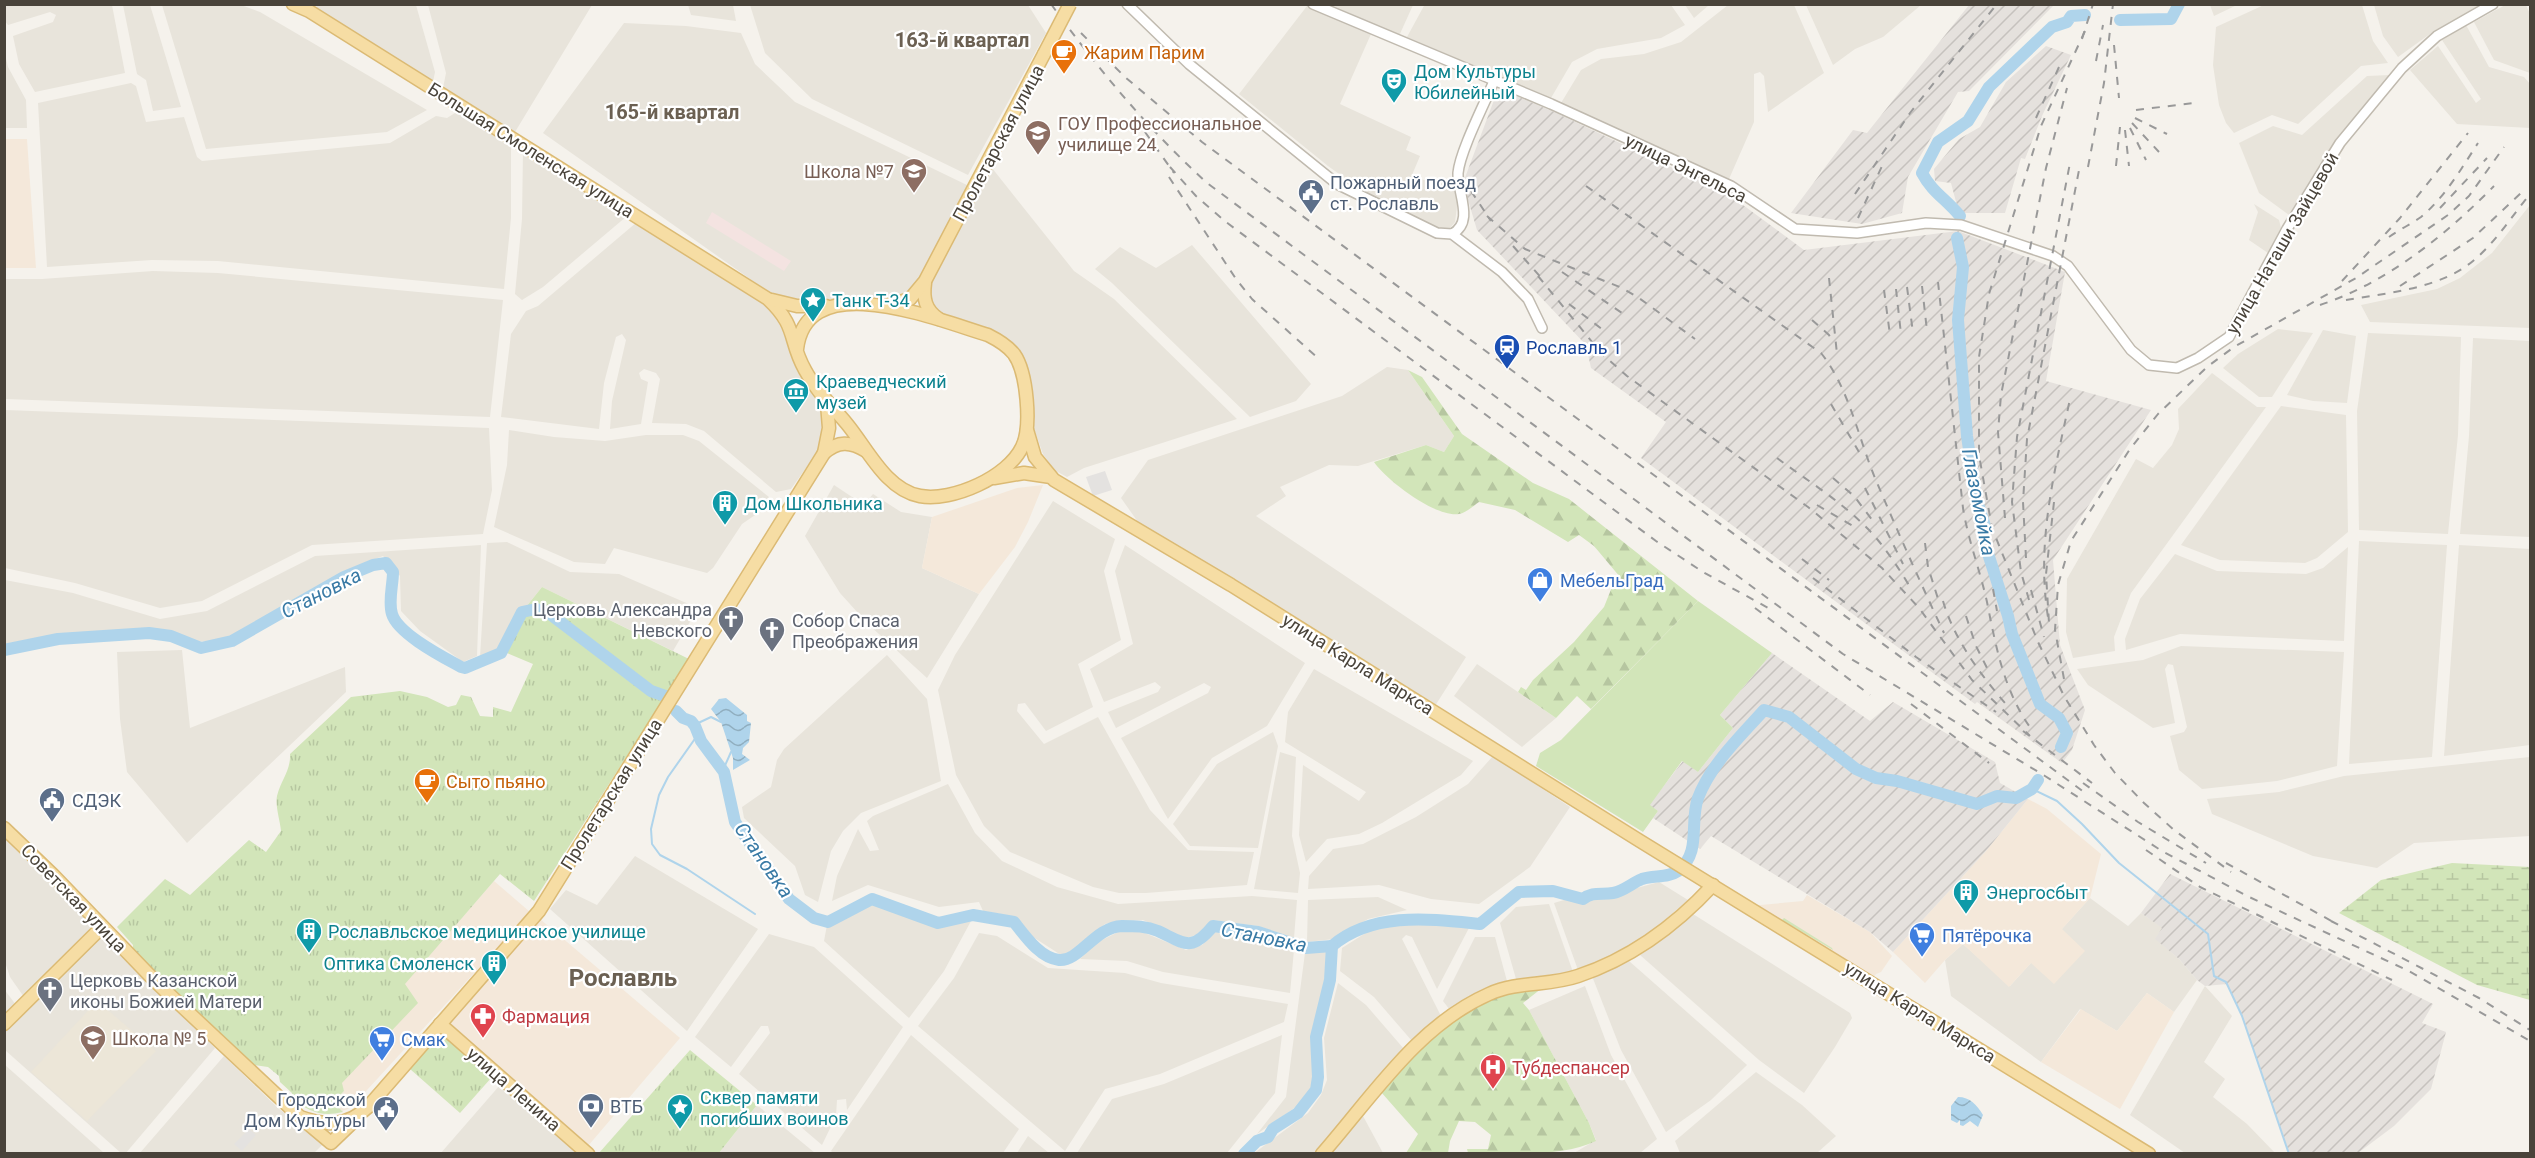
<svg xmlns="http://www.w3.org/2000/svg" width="2535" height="1158" viewBox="0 0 2535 1158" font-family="Roboto,sans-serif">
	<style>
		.residential { fill: #e8e4db }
		.commercial { fill: #f4e8da }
		.industrial { fill: url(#industrial-furrows) }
		.education { fill: #ece6d8 }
		.medical { fill: #f4e3e1 }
		.grass { fill: #d2e5b9 }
		.forest { fill: url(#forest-firs) }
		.wetland { fill: url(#wetland-marsh) }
		.park { fill: url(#park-tufts) }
		.parking { fill: #e4e2e0 }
		.water { fill: url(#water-waves) }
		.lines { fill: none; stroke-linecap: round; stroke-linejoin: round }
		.stream { stroke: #afd4eb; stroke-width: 2 }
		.river { stroke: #afd4eb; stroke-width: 12 }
		.minor-casing { stroke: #c0baaf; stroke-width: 12 }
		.major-casing { stroke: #dbba74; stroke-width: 15 }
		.minor { stroke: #fff; stroke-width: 9 }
		.major { stroke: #f6dda4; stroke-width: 12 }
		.rail { stroke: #999; stroke-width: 2; stroke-dasharray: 8 8; stroke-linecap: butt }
		.major-bridge-casing { stroke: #dbba74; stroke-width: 15; stroke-linecap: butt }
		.major-bridge { stroke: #f6dda4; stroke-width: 12 }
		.labels { text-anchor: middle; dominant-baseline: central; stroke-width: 4.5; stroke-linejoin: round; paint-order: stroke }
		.food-label { font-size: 18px; fill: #c56008; stroke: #fff; text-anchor: start }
		.culture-label { font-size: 18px; fill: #0d838f; stroke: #fff; text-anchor: start }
		.education-label { font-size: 18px; fill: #785e54; stroke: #fff; text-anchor: start }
		.street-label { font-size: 18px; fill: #49433a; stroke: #fff }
		.service-label { font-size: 18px; fill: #4e5e75; stroke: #fff; text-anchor: start }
		.transit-label { font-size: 18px; fill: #164399; stroke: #fff; text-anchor: start }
		.shop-label { font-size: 18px; fill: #366cbe; stroke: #fff; text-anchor: start }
		.worship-label { font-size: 18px; fill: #5b616d; stroke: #fff; text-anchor: start }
		.health-label { font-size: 18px; fill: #be3a42; stroke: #fff; text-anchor: start }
		.neighbourhood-label { font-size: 20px; font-weight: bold; fill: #6b6052; stroke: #fff }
		.water-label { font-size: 20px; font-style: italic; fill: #397aa5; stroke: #fff }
		.district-label { font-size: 24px; font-weight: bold; fill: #6b6052; stroke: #fff }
	</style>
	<defs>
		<pattern id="industrial-furrows" width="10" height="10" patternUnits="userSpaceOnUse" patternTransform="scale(1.5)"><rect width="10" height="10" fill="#e5e1dd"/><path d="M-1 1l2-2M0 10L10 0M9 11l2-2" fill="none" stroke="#c6c2be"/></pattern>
		<pattern id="forest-firs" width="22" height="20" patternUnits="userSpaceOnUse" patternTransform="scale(1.5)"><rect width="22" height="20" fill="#d2e5b9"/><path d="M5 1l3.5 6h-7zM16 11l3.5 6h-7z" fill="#b6c6a0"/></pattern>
		<pattern id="wetland-marsh" width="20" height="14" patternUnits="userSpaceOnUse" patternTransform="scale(1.5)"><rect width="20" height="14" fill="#d2e5b9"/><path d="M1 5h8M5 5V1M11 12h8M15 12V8" fill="none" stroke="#b6c6a0"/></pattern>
		<pattern id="park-tufts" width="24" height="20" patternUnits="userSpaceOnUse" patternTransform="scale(1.5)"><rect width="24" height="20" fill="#d2e5b9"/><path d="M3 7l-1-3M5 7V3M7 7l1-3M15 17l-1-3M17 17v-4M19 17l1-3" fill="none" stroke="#b6c6a0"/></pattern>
		<pattern id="water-waves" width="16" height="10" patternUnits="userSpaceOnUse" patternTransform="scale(1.5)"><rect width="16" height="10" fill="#afd4eb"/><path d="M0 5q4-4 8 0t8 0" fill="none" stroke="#90aebf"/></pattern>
	</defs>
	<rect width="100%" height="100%" fill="#f5f2ec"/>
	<g class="residential">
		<polygon points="317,4 416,5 435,72 433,82 316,9"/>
		<polygon points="1425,4 1671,5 1685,25 1661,38 1597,49 1572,62 1551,98 1407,37"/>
		<polygon points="2266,4 2362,5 2373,41 2388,63 2361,66 2298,124 2272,115 2234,133 2226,123 2219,105 2213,65 2216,27"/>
		<polygon points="2507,4 2526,5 2530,14 2530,73 2494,60 2474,22"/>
		<polygon points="4,5 112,5 125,73 35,92 19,64 13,36 53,22 56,15 50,12 8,25 5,21"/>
		<polygon points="123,5 150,5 181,107 153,111 146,80 137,74"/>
		<polygon points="162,5 241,5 260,12 427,110 387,132 206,149"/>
		<polygon points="428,5 592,5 515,132 443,88 446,73"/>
		<polygon points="688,5 733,5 736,21 691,15"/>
		<polygon points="750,5 1028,5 1046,33 968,175 812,99 765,53"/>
		<polygon points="1332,5 1413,5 1399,36"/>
		<polygon points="1685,5 1709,5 1694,18"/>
		<polygon points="1728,5 1794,5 1824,73 1768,112 1764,76 1760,72 1754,74 1754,122 1729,179 1561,103 1581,70 1601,59 1644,54 1681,42"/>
		<polygon points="1806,5 1921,5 1883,37 1855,49 1833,65"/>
		<polygon points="2210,5 2210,4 2237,5 2214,16"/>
		<polygon points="2374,5 2374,4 2482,5 2434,31 2398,57 2383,36"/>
		<polygon points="1307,6 1371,34 1340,104 1411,137 1406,150 1420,156 1412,175 1424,180 1437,179 1451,184 1458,199 1455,222 1449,229 1435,228 1367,194 1328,166 1239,94"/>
		<polygon points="624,23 686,26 741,33 755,64 795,102 969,186 925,271 907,295 888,302 787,299 770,293 543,133"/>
		<polygon points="2466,25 2489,67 2524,77 2530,84 2530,128 2457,124 2410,70 2438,46 2476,103 2481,99 2442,40"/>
		<polygon points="4,50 8,67 26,100 27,128 5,128"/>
		<polygon points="2390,75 2336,139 2289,215 2259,193 2239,143 2273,126 2302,135 2367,76"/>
		<polygon points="131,83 136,86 146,122 184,117 197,157 202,161 390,143 436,116 447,118 458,111 511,143 511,218 504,289 218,261 152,260 47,267 38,103"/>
		<polygon points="523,150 627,216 543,287 522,300 515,294 522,219"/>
		<polygon points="992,168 1074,271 1114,299 1237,419 1084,468 1067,477 1054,470 1043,454 1033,426 1026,371 1012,342 991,329 945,318 929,304 930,283"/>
		<polygon points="2254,204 2279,220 2281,228 2268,253 2249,240 2258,212"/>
		<polygon points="2530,205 2530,328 2370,322 2361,305 2437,289 2460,278 2492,253"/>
		<polygon points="637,222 765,303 779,316 798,372 819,403 823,427 818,451 791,489 776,492 704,431 686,424 652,423 660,379 656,373 644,369 639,373 641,379 648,382 641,424 610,429 612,401 626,340 622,334 616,337 604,383 599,429 501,417 511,334 526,311 538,306"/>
		<polygon points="1192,245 1311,384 1296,401 1250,417 1112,283 1095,269 1120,247 1156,268"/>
		<polygon points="153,271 218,273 503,300 490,417 5,399 5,279 42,279"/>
		<polygon points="2278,329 2313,333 2272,397 2259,397 2223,368 2238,354"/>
		<polygon points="2323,330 2356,336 2347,403 2313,401 2287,395"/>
		<polygon points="2368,333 2461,337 2458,435 2448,534 2359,530 2357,411"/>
		<polygon points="2473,338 2530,341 2530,537 2460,534 2469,436"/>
		<polygon points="1387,367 1408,370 1454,436 1444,452 1426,445 1358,466 1329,465 1280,487 1286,496 1256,516 1466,657 1435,706 1138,522 1121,498 1148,460 1342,396"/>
		<polygon points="2212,373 2257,407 2266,407 2131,593 2114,637 2115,651 2073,658 2066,632 2067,579 2136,459 2153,468 2172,445 2179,429 2178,409"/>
		<polygon points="2281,406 2346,415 2348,532 2317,558 2305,563 2220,560 2181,545"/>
		<polygon points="5,410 489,428 492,490 483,534 312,545 202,601 160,608 75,583 5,568"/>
		<polygon points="509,430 554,437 605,441 646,435 683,435 699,441 769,497 758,513 742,524 713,568 707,573 614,548 605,564 574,562 494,527 507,465"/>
		<polygon points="834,485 864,505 873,494 901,512 932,517 922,568 979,594 927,678 868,624 840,593 805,536"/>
		<polygon points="1053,501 1115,539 1104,571 1121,640 1078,664 1093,707 1046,731 1025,703 1018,704 1017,711 1044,744 1098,717 1150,810 1188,850 1254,852 1247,885 1146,893 1119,893 1093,887 1010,852 984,826 956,775 938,690 955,655"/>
		<polygon points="2359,541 2447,545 2432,757 2349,764"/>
		<polygon points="507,542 570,572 619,574 698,608 673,651 542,587 522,612 502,651 480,657 487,543"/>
		<polygon points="481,545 477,656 463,662 420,631 401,611 400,576 383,556 342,572 230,636 210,641 195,642 172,631 149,628 57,634 5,644 5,580 73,593 160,619 207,611 315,556"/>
		<polygon points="1125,545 1305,663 1267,726 1212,758 1168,819 1121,738 1208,693 1211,687 1204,683 1116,728 1108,712 1158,692 1161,687 1155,682 1104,702 1090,669 1133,644 1115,571"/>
		<polygon points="2459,545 2530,549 2530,745 2444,756"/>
		<polygon points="2348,547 2344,641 2180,634 2126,650 2125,639 2140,599 2175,554 2217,571 2306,574 2323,568"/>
		<polygon points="2181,646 2344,652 2337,766 2277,781 2202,789 2179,770 2170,736 2184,732 2187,727 2173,665 2168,664 2165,669 2175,723 2153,728 2088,685 2077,669 2143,660"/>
		<polygon points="182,650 190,728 345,667 346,692 187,843 127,772 120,719 117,652"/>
		<polygon points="887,655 927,699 941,781 861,813 843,831 831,851 818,902 805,895 795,866 744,818 742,807 771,787 777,760 784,749"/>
		<polygon points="1477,664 1556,718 1522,747 1454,696"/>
		<polygon points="1314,669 1473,761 1461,775 1382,823 1359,834 1327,839 1306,862 1299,835 1303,765 1359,801 1366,792 1285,742 1288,712"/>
		<polygon points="1273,732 1278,746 1258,848 1190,846 1173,824 1217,764"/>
		<polygon points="1280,752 1296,757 1292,836 1300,873 1298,893 1254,889"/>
		<polygon points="1493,756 1570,807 1530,867 1479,904 1431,899 1379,885 1308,889 1309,876 1333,849 1363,844 1416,817 1468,784"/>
		<polygon points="2530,757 2530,836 2414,843 2377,868 2313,856 2212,814 2207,799 2279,792 2344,776"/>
		<polygon points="948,784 975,833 1002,861 1057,887 1118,904 1252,896 1297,900 1294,938 1258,926 1213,920 1196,935 1186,938 1143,920 1117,921 1105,924 1071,951 1061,955 1033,937 1017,917 983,911 979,902 939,907 868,885 832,901 837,876 858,829 870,851 879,850 867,821 873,816"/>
		<polygon points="4,837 95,927 24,997 10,977 5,962"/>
		<polygon points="635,856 758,929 687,1031 550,909 566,890 597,905"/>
		<polygon points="1659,882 1688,900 1632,948 1578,970 1554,903 1564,900 1611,895"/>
		<polygon points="1378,897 1407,910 1368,919 1334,939 1307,942 1308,900"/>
		<polygon points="2090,898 2128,926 2141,913 2163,928 2156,939 2179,959 2197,980 2174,1012 2147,993 2117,1031 2080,1009 2041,1062 1951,996 1945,960 1963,944 2010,986"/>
		<polygon points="1549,904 1573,972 1516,979 1500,923 1516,907"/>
		<polygon points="873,905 937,928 971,921 944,971 909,1018 824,941 827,925"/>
		<polygon points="1693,914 1850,1013 1852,1018 1835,1047 1804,1093 1759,1060 1640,955"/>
		<polygon points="1408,921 1470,926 1437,989 1412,937 1406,935 1402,939 1441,1016 1412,1041 1374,997 1340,971 1342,948 1372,929"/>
		<polygon points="1140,931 1186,950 1202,945 1215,932 1256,937 1294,950 1290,993 1163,972 1127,961 1080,959 1094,944 1118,932"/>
		<polygon points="979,933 997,936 1048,968 1125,973 1161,983 1288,1004 1284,1022 1160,1074 1105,1089 1065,1151 918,1026 954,978"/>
		<polygon points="769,934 814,947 903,1027 847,1110 846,1099 837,1100 836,1116 822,1145 739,1074 770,1033 768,1026 761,1026 731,1067 695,1037"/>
		<polygon points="103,935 215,1048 125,1154 121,1153 5,1050 5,1032"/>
		<polygon points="1475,937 1495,937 1507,981 1486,989 1450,1010 1443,1001"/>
		<polygon points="1330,951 1313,1037 1314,1085 1300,1104 1257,1134 1286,1097 1305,953"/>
		<polygon points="1629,961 1747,1065 1711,1100 1666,1132 1621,1050 1592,976"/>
		<polygon points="1338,983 1366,1005 1404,1049 1314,1153 1253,1154 1308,1113 1321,1095 1327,1080 1324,1038"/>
		<polygon points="1585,986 1611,1055 1657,1139 1640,1153 1574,1153 1596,1140 1589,1123 1529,1010"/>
		<polygon points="2205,986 2232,1016 2204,1062 2225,1079 2213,1097 2247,1124 2275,1153 2185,1153 2130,1115"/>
		<polygon points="4,989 16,1005 4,1016"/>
		<polygon points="911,1035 1019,1129 1003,1153 834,1154 831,1151"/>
		<polygon points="1282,1035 1275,1093 1227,1153 1077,1153 1112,1099 1164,1084"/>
		<polygon points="224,1056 278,1108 323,1144 314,1153 139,1154"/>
		<polygon points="5,1065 104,1153 5,1153"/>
		<polygon points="1756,1072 1802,1105 1836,1136 1817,1153 1680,1153 1675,1141"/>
		<polygon points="500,1085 579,1153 440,1154"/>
		<polygon points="757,1105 815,1153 719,1153"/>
		<polygon points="1363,1116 1383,1153 1330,1154"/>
		<polygon points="1028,1136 1049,1153 1017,1153"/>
	</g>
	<g class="commercial">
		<polygon points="5,139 27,139 36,268 5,268"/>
		<polygon points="1043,485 1028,522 1015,547 979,594 922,568 932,517 1017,488"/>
		<polygon points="2028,799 2047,809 2101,854 2090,898 2062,929 2085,951 2054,984 2031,963 2009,987 1963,944 1945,960 1925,983 1893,952 1986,851"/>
		<polygon points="494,881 530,912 357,1101 348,1109 342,1111 333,1102 344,1091 341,1083 417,1002 404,984"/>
		<polygon points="1807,895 1870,932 1892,956 1881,972 1876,974 1871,982 1749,906 1803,901"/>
		<polygon points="540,919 680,1038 588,1146 448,1025"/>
		<polygon points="2147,993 2174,1012 2120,1109 2041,1062 2081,1009 2117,1031"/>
	</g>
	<g class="industrial">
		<polygon points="1969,5 2054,5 1969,91 1958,92 1908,177 1902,213 1862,224 1791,213 1853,130 1867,133"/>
		<polygon points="2046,46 2071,55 2042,116 2025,159 2021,158 2005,213 1959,213 1951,183 1935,181 1934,169 1959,139 1980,127 2006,82"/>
		<polygon points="1497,92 1507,92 1554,112 1728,194 1804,250 1958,231 2065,272 2046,381 2151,410 2053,560 2060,645 2085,710 2072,750 2062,763 1977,702 1975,704 1641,458 1666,422 1591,368 1586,345 1477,230 1463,183"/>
		<polygon points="1772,653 1870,721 1893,702 1995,762 2000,783 2028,799 1986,851 1893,952 1870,932 1711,836 1700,849 1653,818 1658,811 1649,805 1683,761 1698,772 1733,728 1720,715"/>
		<polygon points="2170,874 2433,1004 2422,1023 2446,1032 2431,1089 2394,1126 2358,1153 2289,1153 2242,1016 2227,984 2205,986 2197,980 2179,959 2155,939 2162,928 2141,913"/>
	</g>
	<polygon class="education" points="97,1001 156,1051 87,1121 31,1072"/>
	<polygon class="medical" points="712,212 791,261 784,271 706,223"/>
	<g class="grass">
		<polygon points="1698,601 1772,653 1720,715 1733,728 1698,772 1682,761 1650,805 1658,811 1643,832 1536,766 1540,753 1561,740"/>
		<polygon points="1784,918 1832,948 1833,950 1782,920"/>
	</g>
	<g class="forest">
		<path d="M1408,370L1422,377L1462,434L1533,483L1569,499L1698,601L1591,709L1577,696L1556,718L1518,692L1521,687L1526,690L1533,680L1574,642L1604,607L1612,587L1620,577L1594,546L1579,535L1568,542L1515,510L1479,502C1473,506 1466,513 1459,514C1436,518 1386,480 1374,462L1426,445L1444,452L1454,436Z"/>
		<path d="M1542,988L1523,1003L1529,1010L1589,1123L1596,1141C1560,1158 1508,1153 1468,1153L1467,1149H1488L1491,1135L1475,1122L1459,1121L1450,1141L1448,1153H1406L1418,1134L1381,1092C1396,1074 1411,1051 1429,1036C1460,1012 1503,990 1542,988Z"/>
	</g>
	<polygon class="wetland" points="2452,863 2530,867 2530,1000 2477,985 2339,913 2381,880"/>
	<g class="park">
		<path d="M542,587L689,659L534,901L500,874L405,984L418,1003L342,1083L344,1091L333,1102L343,1112C322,1117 308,1112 292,1098V1093L280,1082L279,1076L268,1067L254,1065L133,954V945L117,927L165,879L190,895L249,840L266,852L281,831C280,820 275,806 277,796C281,780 291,770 290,754L351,697L400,691L427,697L448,707L456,705L461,695L471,697L480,716L493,717V707L511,712L533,664L502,651L522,612Z"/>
		<polygon points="441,1033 492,1077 460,1113 410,1069"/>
		<polygon points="690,1050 757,1105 719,1153 599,1153"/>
	</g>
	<g class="parking">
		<polygon points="1105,471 1112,490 1093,496 1086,477"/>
		<polygon points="249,1129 256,1135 242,1151 234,1144"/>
	</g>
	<g class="water">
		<polygon points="726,698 747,715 747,721 751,723 749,742 743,748 742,754 750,760 733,770 733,758 721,722 711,709 719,699"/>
		<path d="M1958,1097C1970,1097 1977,1105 1983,1115L1978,1127L1970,1121L1963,1126L1960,1125V1120L1957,1123L1951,1120V1106Z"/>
	</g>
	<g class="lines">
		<g class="stream">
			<polyline points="694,725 711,717 721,722"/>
			<polyline points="699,733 668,777 659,795 651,829 652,844 660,855 687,869 755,914"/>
			<polyline points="723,770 731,752"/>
			<polyline points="2032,789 2057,801 2082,824 2119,863 2208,934 2214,976 2226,982 2242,1016 2289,1154"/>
		</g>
		<g class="river">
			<polyline points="2120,20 2171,19 2179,4"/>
			<path d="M1960,216C1946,199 1932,192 1922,173L1938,142L1968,121L1989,87L2052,27L2067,22L2071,16L2085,15"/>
			<polyline points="1957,238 1963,267 1958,320 1967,436 1976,498 1986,529 1984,541 2008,616 2012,634 2040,704 2059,718 2067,733 2061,747"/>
			<path d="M4,650L58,639L149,633L171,636L201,648L232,641L344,577L373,565L386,563L393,572C393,585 388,601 392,614C398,634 443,657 461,667L465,668L501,653L522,612L536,609L550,614L651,691L668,697"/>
			<path d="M676,711L683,718L691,721L695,726L701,741L724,772L735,822L789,899L814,918L828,922L872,899L938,923L973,915L1014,922C1025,936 1040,958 1059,960C1079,962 1095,927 1122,926C1135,926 1146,926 1158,931C1184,943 1191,953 1213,926L1258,932L1306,948L1332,946"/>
			<path d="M1332,946C1373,911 1431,919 1480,924L1519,892L1553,891L1583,899C1593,891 1601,895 1613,893C1624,891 1632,883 1642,879C1653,875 1668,878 1678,871C1702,852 1689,823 1698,798C1711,764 1740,737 1764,710L1789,717L1856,769L1876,778L1897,781L1977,804L1997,796L2016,798L2032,789L2038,780"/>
			<polyline points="1244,1154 1257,1141 1268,1137 1273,1129 1298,1113 1316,1090 1318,1077 1316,1037 1330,980 1332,946"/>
		</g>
		<g class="minor-casing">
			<g id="minor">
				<polyline points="1127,4 1189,64 1337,184 1437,233 1452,234 1502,272 1528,299 1542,328"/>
				<polyline points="1313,4 1551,104 1731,186 1795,229 1857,233 1926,223 1961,225 2053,256 2068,266 2131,350 2149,365 2177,368 2198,358 2229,337 2287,229 2340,143 2402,68 2437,36 2493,4"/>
				<path d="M1452,234C1475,222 1457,192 1458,173C1460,151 1485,103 1494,81"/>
			</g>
		</g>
		<g class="major-casing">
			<g id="major">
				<path d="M293,4L309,11L768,299C798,327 788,340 805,370C816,391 832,406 847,424C867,448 886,490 920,496C952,502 1008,477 1022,447C1032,427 1027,372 1014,354C1007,345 998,340 988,335C940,321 807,265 797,349"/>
				<path d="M925,283C923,298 925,310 939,319"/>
				<polyline points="772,300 797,306 826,306"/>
				<polyline points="889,305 910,299 925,281 1044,54"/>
				<polyline points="1027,430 1035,457 1054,480 1231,585 1640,841 2149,1154"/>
				<path d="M824,453C838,441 850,441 866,451"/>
				<polyline points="994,478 1024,473 1051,477"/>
				<path d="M4,828L53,875L156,982L300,1117C325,1126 347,1127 368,1107L539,911L824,453L829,428L827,404"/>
				<polyline points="4,1024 102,927"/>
				<polyline points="440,1024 588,1154"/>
				<polyline points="306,1122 331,1143 356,1119"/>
				<path d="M1322,1154C1372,1097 1418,1025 1489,994C1518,981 1549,986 1578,976C1632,958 1675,926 1713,885"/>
			</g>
		</g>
		<use href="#minor" class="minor"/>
		<use href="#major" class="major"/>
		<g class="rail">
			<path d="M1051,4C1098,69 1148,129 1207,183L1843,654L2045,776L2162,851L2247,896L2409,971L2530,1041"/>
			<polyline points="2085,31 2041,126 1989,294 1979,357 1979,455 1992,528 2038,642 2064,696 2094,745 2115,773 2144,803 2174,830 2231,872"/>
			<polyline points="1081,33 1125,77 1202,142 2088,795"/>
			<polyline points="2082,39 2093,4"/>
			<polyline points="2114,45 2119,98"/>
			<polyline points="2096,61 2103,25"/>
			<polyline points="2136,110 2194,103"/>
			<polyline points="2036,118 2059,67"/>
			<polyline points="2135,118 2167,134"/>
			<polyline points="2132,123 2159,152"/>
			<polyline points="2130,128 2146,160"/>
			<polyline points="2125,130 2129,166"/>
			<polyline points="1145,132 1174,173"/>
			<polyline points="2116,166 2120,127"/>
			<polyline points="1170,167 1196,196 1226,222 1656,541 1703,572 1770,609"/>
			<polyline points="2088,167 2104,83 2113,4"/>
			<polyline points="1169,177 1236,279 1252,299 1319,359"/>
			<path d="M1586,186L1821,353C1849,388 1858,437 1875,478C1897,530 1920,582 1944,633"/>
			<polyline points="1471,191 1491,221"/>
			<polyline points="1855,194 1910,113 1997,4"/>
			<polyline points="2440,208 2487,158"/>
			<polyline points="1487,216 1525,249 1622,288 1639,298 1695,339"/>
			<polyline points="1858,218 1883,164"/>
			<path d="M2389,237C2399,230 2411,224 2421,217C2445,197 2461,169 2478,143"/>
			<polyline points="1513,246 1544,281"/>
			<polyline points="1562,272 1622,313"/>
			<polyline points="1538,276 1602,354 1627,376 1808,507 1882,568 1919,608 1972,680 2030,736"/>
			<polyline points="1829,278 1837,354"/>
			<polyline points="2342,281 2400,218 2468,133"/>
			<path d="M1938,282L1963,508C1968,540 1980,570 1987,602C1996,647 2004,692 2032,730"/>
			<polyline points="1922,286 1927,331"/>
			<polyline points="2400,286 2473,238 2521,193"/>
			<polyline points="1907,287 1913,333"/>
			<polyline points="1896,289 1901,334"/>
			<polyline points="1884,290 1890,335"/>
			<path d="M2346,300C2387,293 2439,289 2473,261C2495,243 2512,216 2530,194"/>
			<polyline points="1569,304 1607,333"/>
			<path d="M2320,305C2386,283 2445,236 2494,186"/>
			<polyline points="1812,320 1829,335 1833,342"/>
			<polyline points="1831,404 1859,452"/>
			<path d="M1777,458C1808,481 1842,502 1869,530C1886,548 1899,569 1912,590"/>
			<polyline points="1833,478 1854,496 1876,525"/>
			<polyline points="1865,488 1903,564"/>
			<path d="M2054,502L2046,574L2049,623C2035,546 2054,474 2070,399"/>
			<polyline points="1817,505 1858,529"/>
			<polyline points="2005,518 1998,432 2001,395 2046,168 2067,88"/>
			<polyline points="1925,543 1928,567 1940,605"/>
			<polyline points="2026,558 2023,502 2027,439 2080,165"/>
			<polyline points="1802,559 1829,580"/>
			<polyline points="1813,578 1916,657 1996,712"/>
			<polyline points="1993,589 1997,611"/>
			<polyline points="2031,590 2044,637"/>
			<polyline points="2029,600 2021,572 2012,502 2017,437 2070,163"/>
			<path d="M1943,601C1954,639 1980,674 2005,703"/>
			<polyline points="1755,608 1870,695"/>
			<polyline points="1966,616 1976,646 1989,672"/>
			<polyline points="2064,679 2055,630 2058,585 2071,541 2130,449 2158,414 2207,367 2234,347 2356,278 2448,215 2469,196 2504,147"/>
			<polyline points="1911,704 1989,763"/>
			<polyline points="2023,731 2092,783"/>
			<polyline points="2083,783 2138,822 2206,863"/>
			<polyline points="2146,850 2200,887 2392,980"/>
			<polyline points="2226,863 2337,924"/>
			<polyline points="2331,921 2479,998 2530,1030"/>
		</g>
		<g class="major-bridge-casing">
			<polyline id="major-bridge" points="1044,54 1070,4"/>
		</g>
		<use href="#major-bridge" class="major-bridge"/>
	</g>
	<defs>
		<g id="cafe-pin" transform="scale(1.35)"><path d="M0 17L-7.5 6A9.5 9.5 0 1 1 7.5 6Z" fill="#e8710a" stroke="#fff"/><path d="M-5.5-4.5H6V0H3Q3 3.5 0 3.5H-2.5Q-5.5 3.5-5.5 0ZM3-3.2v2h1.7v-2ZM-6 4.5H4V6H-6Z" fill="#fff"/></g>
		<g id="theatre-pin" transform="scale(1.35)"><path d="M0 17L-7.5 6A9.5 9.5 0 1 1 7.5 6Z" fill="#0f9aa8" stroke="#fff"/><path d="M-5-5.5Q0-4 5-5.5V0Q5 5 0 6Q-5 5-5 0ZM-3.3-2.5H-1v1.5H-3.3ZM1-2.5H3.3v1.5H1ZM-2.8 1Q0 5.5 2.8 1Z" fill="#fff"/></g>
		<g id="university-pin" transform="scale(1.35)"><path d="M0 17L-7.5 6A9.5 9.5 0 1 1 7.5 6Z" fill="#8d6e63" stroke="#fff"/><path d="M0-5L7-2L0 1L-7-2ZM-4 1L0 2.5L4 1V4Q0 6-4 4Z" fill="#fff"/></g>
		<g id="school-pin" transform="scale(1.35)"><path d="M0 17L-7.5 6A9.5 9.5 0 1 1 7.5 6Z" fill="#8d6e63" stroke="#fff"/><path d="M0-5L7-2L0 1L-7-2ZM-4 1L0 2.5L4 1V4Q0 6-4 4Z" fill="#fff"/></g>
		<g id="civic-pin" transform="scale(1.35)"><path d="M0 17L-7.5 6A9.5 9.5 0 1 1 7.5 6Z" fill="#5c6f8a" stroke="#fff"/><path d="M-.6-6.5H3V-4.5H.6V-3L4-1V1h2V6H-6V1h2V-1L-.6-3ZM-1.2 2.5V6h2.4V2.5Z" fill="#fff"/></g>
		<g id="sight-pin" transform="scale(1.35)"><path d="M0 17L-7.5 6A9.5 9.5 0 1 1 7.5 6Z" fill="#0f9aa8" stroke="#fff"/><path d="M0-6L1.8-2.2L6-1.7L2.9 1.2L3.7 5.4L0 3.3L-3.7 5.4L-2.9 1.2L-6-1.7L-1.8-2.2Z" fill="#fff"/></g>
		<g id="station-pin" transform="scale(1.35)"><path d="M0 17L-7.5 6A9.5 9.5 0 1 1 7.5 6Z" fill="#1a4fb4" stroke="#fff"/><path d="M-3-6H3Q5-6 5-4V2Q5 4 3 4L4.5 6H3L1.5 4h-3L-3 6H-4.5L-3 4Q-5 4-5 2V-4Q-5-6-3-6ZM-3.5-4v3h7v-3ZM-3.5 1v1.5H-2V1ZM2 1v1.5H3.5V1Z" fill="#fff"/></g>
		<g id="museum-pin" transform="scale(1.35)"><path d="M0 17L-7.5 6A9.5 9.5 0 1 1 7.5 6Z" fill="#0f9aa8" stroke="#fff"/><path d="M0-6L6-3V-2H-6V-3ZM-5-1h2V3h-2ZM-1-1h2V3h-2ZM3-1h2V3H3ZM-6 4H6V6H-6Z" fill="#fff"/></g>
		<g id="building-pin" transform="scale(1.35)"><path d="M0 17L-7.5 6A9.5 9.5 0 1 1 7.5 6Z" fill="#0f9aa8" stroke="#fff"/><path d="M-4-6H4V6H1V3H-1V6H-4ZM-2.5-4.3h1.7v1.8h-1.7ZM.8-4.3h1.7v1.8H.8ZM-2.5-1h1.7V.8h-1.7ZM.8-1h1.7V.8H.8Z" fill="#fff"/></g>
		<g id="shop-pin" transform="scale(1.35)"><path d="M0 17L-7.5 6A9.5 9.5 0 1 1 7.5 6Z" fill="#3f7fe0" stroke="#fff"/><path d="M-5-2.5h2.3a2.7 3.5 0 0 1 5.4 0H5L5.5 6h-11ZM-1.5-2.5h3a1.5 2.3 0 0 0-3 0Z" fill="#fff"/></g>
		<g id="church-pin" transform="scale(1.35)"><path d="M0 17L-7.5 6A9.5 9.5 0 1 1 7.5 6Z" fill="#6b7280" stroke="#fff"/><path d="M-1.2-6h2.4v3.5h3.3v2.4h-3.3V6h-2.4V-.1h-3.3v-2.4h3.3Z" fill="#fff"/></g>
		<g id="supermarket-pin" transform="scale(1.35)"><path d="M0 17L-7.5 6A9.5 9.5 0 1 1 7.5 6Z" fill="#3f7fe0" stroke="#fff"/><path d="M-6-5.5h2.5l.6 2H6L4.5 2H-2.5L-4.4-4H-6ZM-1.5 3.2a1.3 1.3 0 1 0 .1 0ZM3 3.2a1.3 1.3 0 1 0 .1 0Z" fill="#fff"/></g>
		<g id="pharmacy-pin" transform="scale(1.35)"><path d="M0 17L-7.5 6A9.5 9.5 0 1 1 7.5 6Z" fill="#e0444e" stroke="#fff"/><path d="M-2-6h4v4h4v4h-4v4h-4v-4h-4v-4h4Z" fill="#fff"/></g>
		<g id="hospital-pin" transform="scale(1.35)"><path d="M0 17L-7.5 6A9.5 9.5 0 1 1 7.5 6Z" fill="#e0444e" stroke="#fff"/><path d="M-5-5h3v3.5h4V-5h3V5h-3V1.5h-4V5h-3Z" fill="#fff"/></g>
		<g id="bank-pin" transform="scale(1.35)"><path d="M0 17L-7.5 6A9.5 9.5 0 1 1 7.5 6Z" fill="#5c6f8a" stroke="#fff"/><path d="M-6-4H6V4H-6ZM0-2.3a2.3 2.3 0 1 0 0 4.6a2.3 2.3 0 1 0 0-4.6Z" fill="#fff"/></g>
	</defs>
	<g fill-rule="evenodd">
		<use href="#cafe-pin" x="1064" y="52"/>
		<use href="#theatre-pin" x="1394" y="81"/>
		<use href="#university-pin" x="1038" y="133"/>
		<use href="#school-pin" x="914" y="171"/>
		<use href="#civic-pin" x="1311" y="192"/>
		<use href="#sight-pin" x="813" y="300"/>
		<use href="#station-pin" x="1507" y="347"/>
		<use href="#museum-pin" x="796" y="391"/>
		<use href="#building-pin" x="725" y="503"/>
		<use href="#shop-pin" x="1540" y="580"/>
		<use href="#church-pin" x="731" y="619"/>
		<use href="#church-pin" x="772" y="630"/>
		<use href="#cafe-pin" x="427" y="781"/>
		<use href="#civic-pin" x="52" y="800"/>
		<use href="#building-pin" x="1966" y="892"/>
		<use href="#building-pin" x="309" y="931"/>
		<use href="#supermarket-pin" x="1922" y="935"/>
		<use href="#building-pin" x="494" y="963"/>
		<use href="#church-pin" x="50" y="990"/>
		<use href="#pharmacy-pin" x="483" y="1016"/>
		<use href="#school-pin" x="93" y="1038"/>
		<use href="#supermarket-pin" x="382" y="1039"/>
		<use href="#hospital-pin" x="1493" y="1067"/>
		<use href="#bank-pin" x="591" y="1106"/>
		<use href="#sight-pin" x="680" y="1107"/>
		<use href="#civic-pin" x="386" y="1109"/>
	</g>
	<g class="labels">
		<g class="food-label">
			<text x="1084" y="52">Жарим Парим</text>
			<text x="446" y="781">Сыто пьяно</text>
		</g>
		<g class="culture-label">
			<text x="1414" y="71">Дом Культуры<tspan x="1414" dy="21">Юбилейный</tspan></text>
			<text x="832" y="300">Танк Т-34</text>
			<text x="816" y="381">Краеведческий<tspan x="816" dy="21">музей</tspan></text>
			<text x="744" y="503">Дом Школьника</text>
			<text x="1986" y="892">Энергосбыт</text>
			<text x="328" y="931">Рославльское медицинское училище</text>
			<text x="474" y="963" text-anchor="end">Оптика Смоленск</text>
			<text x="700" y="1097">Сквер памяти<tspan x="700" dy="21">погибших воинов</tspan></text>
		</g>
		<g class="education-label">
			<text x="1058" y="123">ГОУ Профессиональное<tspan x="1058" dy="21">училище 24</tspan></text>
			<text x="894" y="171" text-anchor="end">Школа №7</text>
			<text x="112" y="1038">Школа № 5</text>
		</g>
		<g class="street-label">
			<text transform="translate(998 143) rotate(-62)">Пролетарская улица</text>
			<text transform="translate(531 150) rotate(32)">Большая Смоленская улица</text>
			<text transform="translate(1686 168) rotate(26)">улица Энгельса</text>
			<text transform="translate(2282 243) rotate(-60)">улица Наташи Зайцевой</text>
			<text transform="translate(1358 664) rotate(32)">улица Карла Маркса</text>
			<text transform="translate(611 794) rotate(-58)">Пролетарская улица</text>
			<text transform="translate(74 898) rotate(46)">Советская улица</text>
			<text transform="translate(1920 1012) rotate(32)">улица Карла Маркса</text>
			<text transform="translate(514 1089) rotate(41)">улица Ленина</text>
		</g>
		<g class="service-label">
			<text x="1330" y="182">Пожарный поезд<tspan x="1330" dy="21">ст. Рославль</tspan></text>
			<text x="72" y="800">СДЭК</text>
			<text x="366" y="1099" text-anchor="end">Городской<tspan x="366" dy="21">Дом Культуры</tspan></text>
			<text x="610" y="1106">ВТБ</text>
		</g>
		<g class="transit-label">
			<text x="1526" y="347">Рославль 1</text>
		</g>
		<g class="shop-label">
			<text x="1560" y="580">МебельГрад</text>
			<text x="1942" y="935">Пятёрочка</text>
			<text x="401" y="1039">Смак</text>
		</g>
		<g class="worship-label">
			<text x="712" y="609" text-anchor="end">Церковь Александра<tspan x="712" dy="21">Невского</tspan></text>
			<text x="792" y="620">Собор Спаса<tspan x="792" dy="21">Преображения</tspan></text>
			<text x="70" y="980">Церковь Казанской<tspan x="70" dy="21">иконы Божией Матери</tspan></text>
		</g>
		<g class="health-label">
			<text x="502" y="1016">Фармация</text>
			<text x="1512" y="1067">Тубдеспансер</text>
		</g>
		<g class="neighbourhood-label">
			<text x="962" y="40">163-й квартал</text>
			<text x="672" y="112">165-й квартал</text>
		</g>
		<g class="water-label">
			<text transform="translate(1979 502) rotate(79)">Глазомойка</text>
			<text transform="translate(321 593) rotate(-27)">Становка</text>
			<text transform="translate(764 860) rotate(55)">Становка</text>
			<text transform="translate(1264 937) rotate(11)">Становка</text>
		</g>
		<g class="district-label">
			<text x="623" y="978">Рославль</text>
		</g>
	</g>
	<rect width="2535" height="1158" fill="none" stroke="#49433a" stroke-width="12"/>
</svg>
